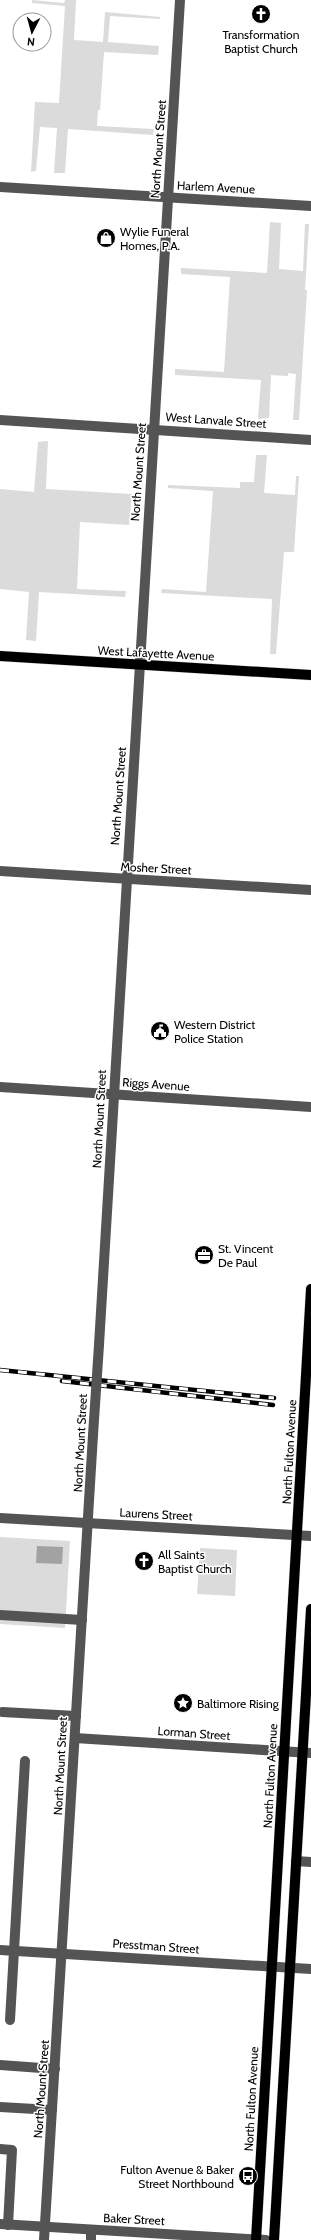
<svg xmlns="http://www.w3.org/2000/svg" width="311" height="2240" viewBox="0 0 311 2240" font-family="Cabin,sans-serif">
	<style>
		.green { fill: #dbdbdb }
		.water { fill: #a2a2a2 }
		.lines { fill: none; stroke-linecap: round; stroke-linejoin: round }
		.major-casing { stroke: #dbdbdb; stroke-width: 11 }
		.minor { stroke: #545454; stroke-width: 10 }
		.major { stroke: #000; stroke-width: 10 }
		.rail-casing { stroke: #000; stroke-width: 4.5 }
		.rail { stroke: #fff; stroke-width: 3; stroke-dasharray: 9; stroke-linecap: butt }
		.minor-bridge { stroke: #545454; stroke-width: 10 }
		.labels { text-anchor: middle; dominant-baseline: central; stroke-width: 3; stroke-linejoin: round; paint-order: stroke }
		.poi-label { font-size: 12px; fill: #000; stroke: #fff; text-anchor: start }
		.street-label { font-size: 12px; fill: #000; stroke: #fff }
	</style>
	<rect width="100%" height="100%" fill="#fff"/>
	<g class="green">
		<polygon points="32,0 64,3 65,0 76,0 74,40 103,42 105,12 160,17 160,19 110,16 108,42 159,46 158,55 104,52 100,110 98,110 97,126 154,129 153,135 68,129 65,173 54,173 57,128 40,127 36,171 31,172 35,102 59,103 65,6 32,3"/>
		<polygon points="270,222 281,223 279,269 303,271 305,224 309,224 305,290 307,290 299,420 293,420 296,374 288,373 288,376 271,375 269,418 258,419 261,380 175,375 175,369 224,372 230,277 181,274 181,268 267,273"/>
		<polygon points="48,441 46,489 132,494 129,525 80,522 77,589 126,591 125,597 39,592 36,641 26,640 29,592 0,589 0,489 34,492 38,442"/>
		<polygon points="256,455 267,455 264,493 295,495 296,476 299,476 294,552 284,552 276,654 270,654 272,599 161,593 162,589 206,592 213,491 168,488 168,485 240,488 240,482 254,482"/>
		<polygon points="0,1537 70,1541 65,1628 0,1624"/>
		<polygon points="200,1548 237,1550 235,1596 197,1594"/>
	</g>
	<polygon class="water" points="37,1546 63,1547 62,1564 36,1563"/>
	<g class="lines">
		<g class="major-casing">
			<g id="major">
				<polyline points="0,656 311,675"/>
				<polyline points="256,2240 311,1289"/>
				<polyline points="274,2240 311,1609"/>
			</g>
		</g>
		<g class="minor">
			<polyline points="0,187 311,206"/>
			<polyline points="0,420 311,440"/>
			<polyline points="0,871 311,890"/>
			<polyline points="0,1087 311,1107"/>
			<polyline points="99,1345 180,0"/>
			<polyline points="0,1518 311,1536"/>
			<polyline points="0,1615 82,1620"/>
			<polyline points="2,1712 76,1716"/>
			<polyline points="75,1738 311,1753"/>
			<polyline points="296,1861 311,1862"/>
			<polyline points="0,1950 311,1969"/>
			<polyline points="10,2020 25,1761"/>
			<polyline points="0,2065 55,2069"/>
			<polyline points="0,2107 52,2110"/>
			<polyline points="0,2149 12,2150 8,2225"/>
			<polyline points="0,2224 266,2240"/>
			<polyline points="44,2240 93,1435"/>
			<polyline points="91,2240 91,2230"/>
		</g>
		<use href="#major" class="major"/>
		<g class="rail-casing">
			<g id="rail">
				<polyline points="0,1370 274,1398"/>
				<polyline points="62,1381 273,1405"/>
			</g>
		</g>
		<use href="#rail" class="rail"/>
		<polyline class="minor-bridge" points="93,1435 99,1345"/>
	</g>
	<defs>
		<g id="church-disc" transform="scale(1)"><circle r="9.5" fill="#000" stroke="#fff"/><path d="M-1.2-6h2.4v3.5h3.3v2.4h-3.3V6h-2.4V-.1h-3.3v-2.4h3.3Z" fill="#fff"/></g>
		<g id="shop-disc" transform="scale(1)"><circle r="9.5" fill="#000" stroke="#fff"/><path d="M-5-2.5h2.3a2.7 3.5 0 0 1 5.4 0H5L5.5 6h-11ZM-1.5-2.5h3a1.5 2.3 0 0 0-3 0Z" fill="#fff"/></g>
		<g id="civic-disc" transform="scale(1)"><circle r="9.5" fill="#000" stroke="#fff"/><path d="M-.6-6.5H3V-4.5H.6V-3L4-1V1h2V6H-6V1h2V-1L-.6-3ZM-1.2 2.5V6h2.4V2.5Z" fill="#fff"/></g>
		<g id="office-disc" transform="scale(1)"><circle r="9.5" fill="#000" stroke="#fff"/><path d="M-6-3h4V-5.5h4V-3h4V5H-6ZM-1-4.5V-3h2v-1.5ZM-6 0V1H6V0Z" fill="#fff"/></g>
		<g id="sight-disc" transform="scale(1)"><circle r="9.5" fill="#000" stroke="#fff"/><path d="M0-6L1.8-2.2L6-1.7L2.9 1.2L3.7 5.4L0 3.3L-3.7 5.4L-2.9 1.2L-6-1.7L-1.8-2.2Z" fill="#fff"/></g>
		<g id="bus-disc" transform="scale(1)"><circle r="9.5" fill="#000" stroke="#fff"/><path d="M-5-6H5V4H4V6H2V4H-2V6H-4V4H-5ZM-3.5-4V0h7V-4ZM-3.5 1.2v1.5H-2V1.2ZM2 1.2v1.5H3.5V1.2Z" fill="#fff"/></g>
	</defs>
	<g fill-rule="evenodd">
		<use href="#church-disc" x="261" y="14"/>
		<use href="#shop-disc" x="106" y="238"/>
		<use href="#civic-disc" x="160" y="1031"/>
		<use href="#office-disc" x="204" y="1255"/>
		<use href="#church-disc" x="144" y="1561"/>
		<use href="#sight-disc" x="183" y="1703"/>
		<use href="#bus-disc" x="248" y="2176"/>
	</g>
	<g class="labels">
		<g class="poi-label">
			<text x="261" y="34" text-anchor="middle">Transformation<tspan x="261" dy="14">Baptist Church</tspan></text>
			<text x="120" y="231">Wylie Funeral<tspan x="120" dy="14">Homes, P.A.</tspan></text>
			<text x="174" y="1024">Western District<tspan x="174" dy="14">Police Station</tspan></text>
			<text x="218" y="1248">St. Vincent<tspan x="218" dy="14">De Paul</tspan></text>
			<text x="158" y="1554">All Saints<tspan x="158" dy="14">Baptist Church</tspan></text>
			<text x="197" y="1703">Baltimore Rising</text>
			<text x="234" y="2169" text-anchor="end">Fulton Avenue &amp; Baker<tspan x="234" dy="14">Street Northbound</tspan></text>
		</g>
		<g class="street-label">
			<text transform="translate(158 149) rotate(-86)">North Mount Street</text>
			<text transform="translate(216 187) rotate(3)">Harlem Avenue</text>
			<text transform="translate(216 420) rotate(4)">West Lanvale Street</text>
			<text transform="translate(138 472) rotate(-86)">North Mount Street</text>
			<text transform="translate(156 653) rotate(3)">West Lafayette Avenue</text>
			<text transform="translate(118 796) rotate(-86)">North Mount Street</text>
			<text transform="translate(156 868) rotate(3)">Mosher Street</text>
			<text transform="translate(156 1084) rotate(4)">Riggs Avenue</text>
			<text transform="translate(99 1119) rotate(-87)">North Mount Street</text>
			<text transform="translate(80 1443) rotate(-87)">North Mount Street</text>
			<text transform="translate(289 1452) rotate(-87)">North Fulton Avenue</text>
			<text transform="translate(156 1514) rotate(3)">Laurens Street</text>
			<text transform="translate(194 1733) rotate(4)">Lorman Street</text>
			<text transform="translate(60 1766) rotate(-87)">North Mount Street</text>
			<text transform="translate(270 1776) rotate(-87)">North Fulton Avenue</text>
			<text transform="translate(156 1946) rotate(4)">Presstman Street</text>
			<text transform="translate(41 2089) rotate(-86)">North Mount Street</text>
			<text transform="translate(251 2099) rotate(-87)">North Fulton Avenue</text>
			<text transform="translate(134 2219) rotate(3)">Baker Street</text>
		</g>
	</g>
	<g transform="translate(32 32) rotate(186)"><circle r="19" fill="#ffffff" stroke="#999999"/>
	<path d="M0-3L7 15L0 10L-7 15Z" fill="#000000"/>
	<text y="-6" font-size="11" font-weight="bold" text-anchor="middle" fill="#000000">N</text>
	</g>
</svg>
